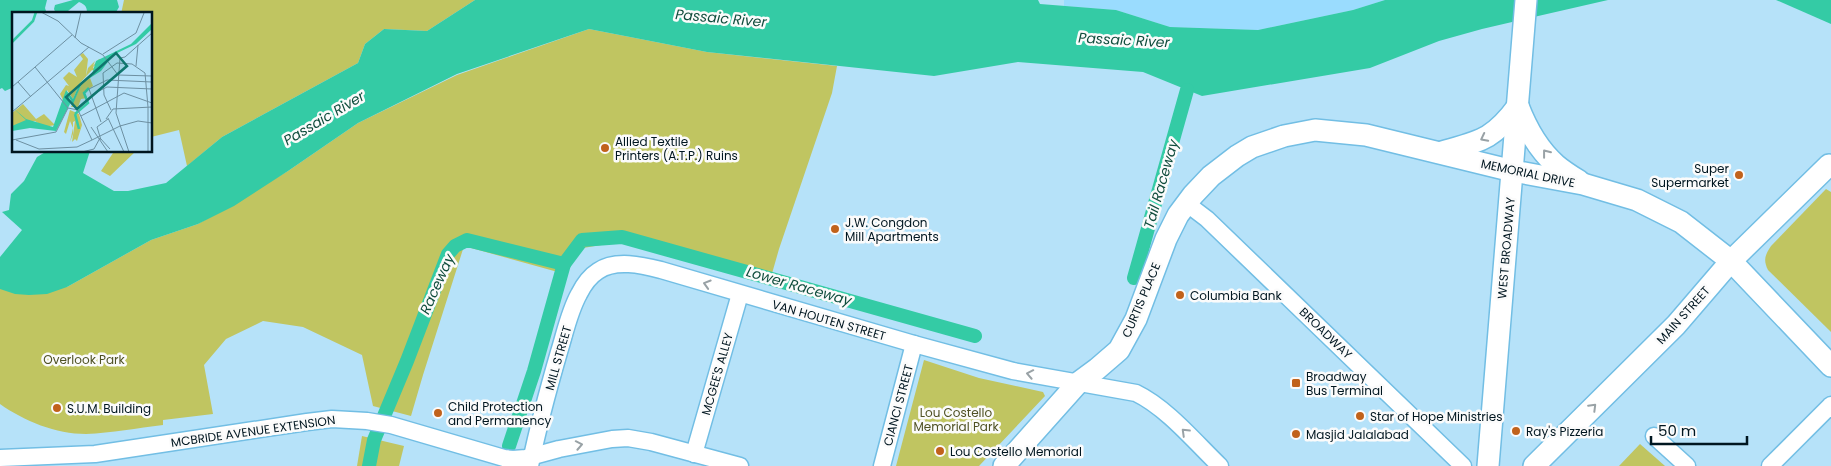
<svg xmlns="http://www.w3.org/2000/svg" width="1831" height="466" viewBox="0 0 1831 466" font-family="Poppins,sans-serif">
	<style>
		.built { fill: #9adcfe }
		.green { fill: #c0c561 }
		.water { fill: #34cba5 }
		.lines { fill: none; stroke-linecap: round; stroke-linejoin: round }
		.canal { stroke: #34cba5; stroke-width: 14 }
		.minor-casing { stroke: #72bee4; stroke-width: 19 }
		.major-casing { stroke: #72bee4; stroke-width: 24 }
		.minor { stroke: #fff; stroke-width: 16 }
		.major { stroke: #fff; stroke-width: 21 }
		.oneway { stroke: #99a2a6 }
		.poi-dot { fill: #c1621b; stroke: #fbfbfb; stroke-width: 2 }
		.labels { text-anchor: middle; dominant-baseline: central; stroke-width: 5; stroke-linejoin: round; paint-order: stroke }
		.poi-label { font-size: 12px; fill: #001620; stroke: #fbfbfb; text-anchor: start }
		.street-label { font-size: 12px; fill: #001620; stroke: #fbfbfb }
		.park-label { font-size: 12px; fill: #4f5124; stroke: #fbfbfb }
		.water-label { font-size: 14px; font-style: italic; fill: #104d3d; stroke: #fbfbfb }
		.inset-river { fill: none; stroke: #34cba5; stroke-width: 2.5 }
		.inset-road { fill: none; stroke: #6d90a2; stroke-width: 1 }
		.view { fill: #0f766e; fill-opacity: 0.15; stroke: #0f766e; stroke-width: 2.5 }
		.inset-edge { fill: none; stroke: #001620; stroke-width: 2.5 }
	</style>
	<rect width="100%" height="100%" fill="#b6e2f9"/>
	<polygon class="built" points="1064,0 1385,0 1353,10 1258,30 1170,27 1116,10 1064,6"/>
	<g class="green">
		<polygon points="124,0 475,0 427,31 384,29 365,44 358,63 222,137 187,166 179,130 151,137 151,14 121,14"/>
		<path d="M589,29L707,52L837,66L832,93L779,249L769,284L619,242L583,248L565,274L464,246L423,375L411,416L373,406L362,355L303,327L263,321L226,339L204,365L213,414L163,420V425C137,428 112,433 86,434C56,434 24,421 0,404V288L67,287L151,240L198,224L288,171L358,123L457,75Z"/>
		<polygon points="113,151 136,151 110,176 101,171 113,153"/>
		<path d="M1826,189L1831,192V332L1768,270C1763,260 1765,255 1771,246Z"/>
		<polygon points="924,360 979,378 1043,392 1045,396 979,466 896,466"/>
		<polygon points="362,436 404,446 399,466 357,466"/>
		<polygon points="1640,444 1665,466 1619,466"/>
	</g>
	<g class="water">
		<polygon points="0,0 47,0 45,8 47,14 14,14 14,87 5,91 2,88 0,89"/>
		<path d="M73,0H117L119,7L115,14H87C87,7 86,5 79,2L68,11V14H56L54,9L55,5Z"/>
		<polygon points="475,0 1038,0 1040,4 1116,10 1170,27 1258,30 1353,10 1385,0 1608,0 1482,29 1439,41 1370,68 1202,96 1143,72 1018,62 934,76 707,52 589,29 457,74 358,123 288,171 234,206 198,224 151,240 67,287 47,294 29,295 15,294 0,289 0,257 22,230 2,212 9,210 11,194 24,181 37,157 47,151 90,151 83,173 114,191 128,191 166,183 222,137 358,63 365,44 384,29 427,31"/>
		<polygon points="1776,0 1831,0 1831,24"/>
	</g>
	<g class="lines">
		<g class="canal">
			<polyline points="1134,278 1187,90"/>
			<polyline points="509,446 534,371 564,264"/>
			<polyline points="369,466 374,440 407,361 448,254 455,246 467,240 564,264 582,240 622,237 975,336"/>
		</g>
		<g class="minor-casing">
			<g id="minor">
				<polyline points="1186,203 1207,219 1463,466"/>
				<polyline points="1654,436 1687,466"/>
				<polyline points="694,454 740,294"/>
				<polyline points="0,458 95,454 307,422 332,419 367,421 391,425 504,458 513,459 526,458 559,449 612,439 628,438 651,442 740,466"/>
				<path d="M530,466C538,427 548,390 559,352C565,333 569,312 579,294C583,286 590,276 598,271C615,259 642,265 661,270L914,344L1013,371L1136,393C1167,408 1195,442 1220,466"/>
				<polyline points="882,466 914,344"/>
				<polyline points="1770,466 1831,405"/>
			</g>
		</g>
		<g class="major-casing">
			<g id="major">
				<path d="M1518,106C1526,127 1539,150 1556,165C1563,171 1571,176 1579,181"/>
				<path d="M1442,152C1480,141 1493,140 1518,106"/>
				<polyline points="1004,466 1078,383 1097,369 1119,350 1136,319 1166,239 1178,215 1193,195 1211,176 1237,156 1252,147 1284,136 1315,130 1366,135 1513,171 1583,184 1637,200 1681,222 1731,261 1831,366"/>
				<polyline points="1488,466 1526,0"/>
				<polyline points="1534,466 1676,325 1731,261 1829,165 1831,167"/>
			</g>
		</g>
		<use href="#minor" class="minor"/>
		<use href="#major" class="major"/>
	</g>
	<defs><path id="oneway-chevron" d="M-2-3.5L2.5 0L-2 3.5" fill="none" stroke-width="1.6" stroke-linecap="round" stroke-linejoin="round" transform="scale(1.25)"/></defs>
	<g class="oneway">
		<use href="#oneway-chevron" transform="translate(1484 138) rotate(153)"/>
		<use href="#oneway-chevron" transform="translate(1546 153) rotate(-128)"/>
		<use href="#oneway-chevron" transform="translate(707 284) rotate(-163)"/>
		<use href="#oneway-chevron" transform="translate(1030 374) rotate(-169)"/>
		<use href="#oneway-chevron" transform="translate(1593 407) rotate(-45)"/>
		<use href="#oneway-chevron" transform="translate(1185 432) rotate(-136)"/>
		<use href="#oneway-chevron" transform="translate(579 445) rotate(-11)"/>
	</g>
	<g class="poi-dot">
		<circle cx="605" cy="148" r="5"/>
		<circle cx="1739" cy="175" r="5"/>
		<circle cx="835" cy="229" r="5"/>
		<circle cx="1180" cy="295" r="5"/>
		<rect x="1291" y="378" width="10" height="10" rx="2.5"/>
		<circle cx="57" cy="408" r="5"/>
		<circle cx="438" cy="413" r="5"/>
		<circle cx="1360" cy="416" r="5"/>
		<circle cx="1516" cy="431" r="5"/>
		<circle cx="1296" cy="434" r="5"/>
		<circle cx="940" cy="451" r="5"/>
	</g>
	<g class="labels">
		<g class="poi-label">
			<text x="615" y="141">Allied Textile<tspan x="615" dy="14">Printers (A.T.P.) Ruins</tspan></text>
			<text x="1729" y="168" text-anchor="end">Super<tspan x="1729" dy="14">Supermarket</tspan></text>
			<text x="845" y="222">J.W. Congdon<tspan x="845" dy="14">Mill Apartments</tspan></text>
			<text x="1190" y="295">Columbia Bank</text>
			<text x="1306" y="376">Broadway<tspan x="1306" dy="14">Bus Terminal</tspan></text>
			<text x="448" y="406">Child Protection<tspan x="448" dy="14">and Permanency</tspan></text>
			<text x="67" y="408">S.U.M. Building</text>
			<text x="1370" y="416">Star of Hope Ministries</text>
			<text x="1526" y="431">Ray's Pizzeria</text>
			<text x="1306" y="434">Masjid Jalalabad</text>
			<text x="950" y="451">Lou Costello Memorial</text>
		</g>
		<g class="street-label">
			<text transform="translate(1528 173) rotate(12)">MEMORIAL DRIVE</text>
			<text transform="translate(1506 248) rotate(-85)">WEST BROADWAY</text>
			<text transform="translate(1141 300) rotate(-67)">CURTIS PLACE</text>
			<text transform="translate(1683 315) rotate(-48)">MAIN STREET</text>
			<text transform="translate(829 320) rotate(16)">VAN HOUTEN STREET</text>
			<text transform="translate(1326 333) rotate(44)">BROADWAY</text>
			<text transform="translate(558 358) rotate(-74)">MILL STREET</text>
			<text transform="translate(717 374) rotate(-74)">MCGEE'S ALLEY</text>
			<text transform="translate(898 405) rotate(-75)">CIANCI STREET</text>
			<text transform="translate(253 431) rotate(-8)">MCBRIDE AVENUE EXTENSION</text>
		</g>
		<g class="park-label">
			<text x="84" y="359">Overlook Park</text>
			<text x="956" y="412">Lou Costello<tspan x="956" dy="14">Memorial Park</tspan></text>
		</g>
		<g class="water-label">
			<text transform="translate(721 18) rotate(5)">Passaic River</text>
			<text transform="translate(1124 40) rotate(3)">Passaic River</text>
			<text transform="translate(324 118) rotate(-31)">Passaic River</text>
			<text transform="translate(1161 184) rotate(-74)">Tail Raceway</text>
			<text transform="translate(437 284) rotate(-66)">Raceway</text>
			<text transform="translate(799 286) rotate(16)">Lower Raceway</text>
		</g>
	</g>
	<g transform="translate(12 12)">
		<rect width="140" height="140" fill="#b6e2f9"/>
		<path d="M71,41L76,47L74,64L76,56L83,49L81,54L87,47H91L81,55L83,59L80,58L68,71L61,87L55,78L51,88L48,82L54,73L57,74L51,66L57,60L65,65L62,58L71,47L68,43ZM78,66L81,74L72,80L75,86L69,87L66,95H59L70,71ZM11,92L24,107L32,102L43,113L32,115L23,109L0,114V101ZM58,98L67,102L70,113L65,129L63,127L60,130L63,109L61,110V122L58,130L61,116L58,109L54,122L52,120Z" fill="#c0c561"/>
		<path d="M140,11V17L124,32L101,43L89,59L70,71L61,92L57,85L58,92L44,119L18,116L0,119V114L14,108L0,95L14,107L41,115L54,78L61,87L68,71L80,62L84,49L119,32Z" fill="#34cba5"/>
		<path class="inset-river" d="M0,30L21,9L24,0M63,102L76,91L72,81L77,76M63,102L67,117"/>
		<path class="inset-road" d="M29,0L46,9L69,31L91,43L106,63M63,26L69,0M91,42L124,21L132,1M124,54L126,33M23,55L56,96M106,63L140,64M6,70L19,85M0,75L60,23M136,95V140M56,96L66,98L80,128L108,114M64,97L81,82L95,75L140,77M99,98L92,83L91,61L105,51L120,52L133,61L136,95M0,100L77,35M69,104L112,81L140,91M96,106L112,140M94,107L101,97L140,95M89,110L77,77L95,68L140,70M108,114L126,109L140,111M79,115L96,140M0,128L44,120L56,96M4,128L27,137L65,135L80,128M89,128L85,115L96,107M70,140L82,137L88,126L98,137M117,140L104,101L108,46L113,45L140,21"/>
		<path class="view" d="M104,41L115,54L65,97L54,85Z"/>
		<rect width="140" height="140" class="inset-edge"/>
	</g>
	<path d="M1651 436v8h96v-8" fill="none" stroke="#001620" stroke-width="2.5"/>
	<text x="1658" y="436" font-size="15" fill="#001620" stroke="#fbfbfb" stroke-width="4" paint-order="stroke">50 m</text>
</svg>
